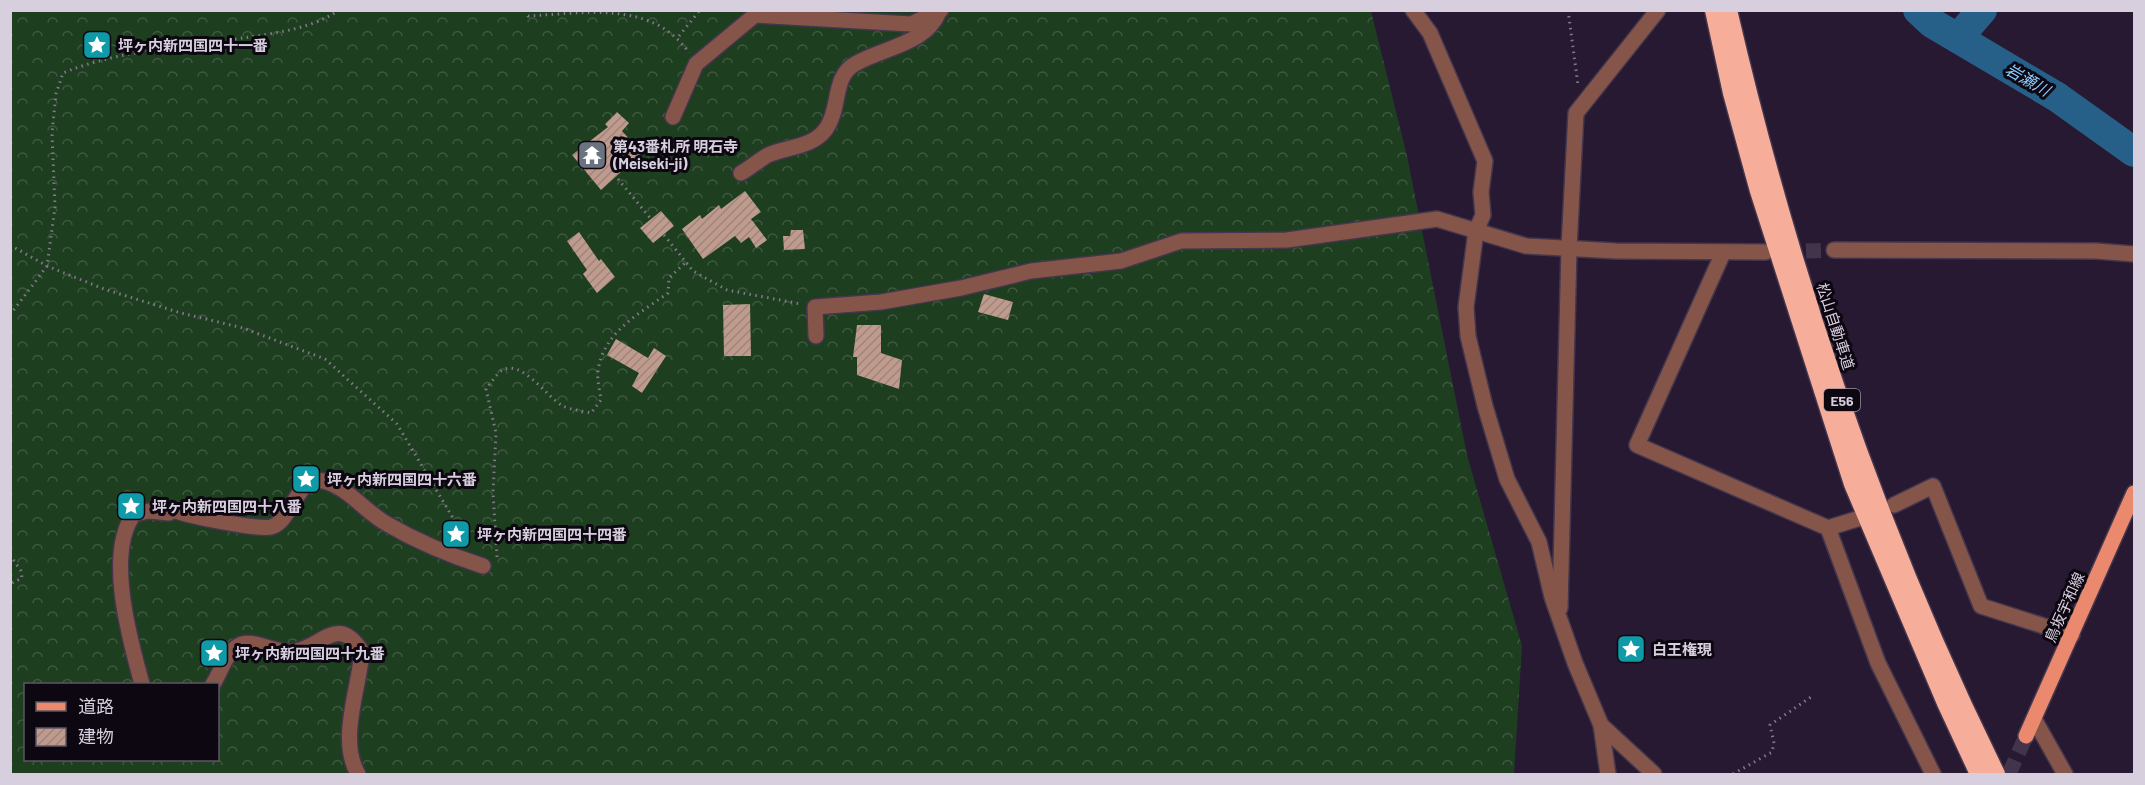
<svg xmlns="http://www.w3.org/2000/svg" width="2145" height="785" viewBox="0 0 2145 785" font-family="Barlow,'Noto Sans JP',sans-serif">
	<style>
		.forest { fill: url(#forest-crowns); fill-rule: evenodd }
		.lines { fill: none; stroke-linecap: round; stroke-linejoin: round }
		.river { stroke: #265f88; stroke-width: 30 }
		.building { fill: url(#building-hatch) }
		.minor-tunnel { stroke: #41344b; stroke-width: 15; stroke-dasharray: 15 8; stroke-linecap: butt }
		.major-tunnel { stroke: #41344b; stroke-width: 15; stroke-dasharray: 15 8; stroke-linecap: butt }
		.minor-casing { stroke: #43364d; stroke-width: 18 }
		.major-casing { stroke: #43364d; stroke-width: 18 }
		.highway-casing { stroke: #43364d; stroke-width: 21 }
		.path { stroke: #84788c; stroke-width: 3; stroke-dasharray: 1.5 4.5; stroke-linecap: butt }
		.minor { stroke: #855549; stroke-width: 15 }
		.major { stroke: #eb896f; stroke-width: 15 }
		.highway { stroke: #f6ae9b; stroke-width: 18 }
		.labels { text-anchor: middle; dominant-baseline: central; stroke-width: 6; stroke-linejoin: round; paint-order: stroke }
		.shield { fill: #0d0711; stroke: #9a92a0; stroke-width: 1.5 }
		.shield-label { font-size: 14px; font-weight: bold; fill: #d7cede }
		.poi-label { font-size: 15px; font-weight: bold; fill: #d7cede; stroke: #0d0711; text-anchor: start }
		.street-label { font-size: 15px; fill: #d7cede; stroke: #0d0711 }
		.water-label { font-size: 16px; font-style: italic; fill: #8dcbfd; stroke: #0d0711 }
	</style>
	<defs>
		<pattern id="forest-crowns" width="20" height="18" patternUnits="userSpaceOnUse" patternTransform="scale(1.5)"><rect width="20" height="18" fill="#1e3e20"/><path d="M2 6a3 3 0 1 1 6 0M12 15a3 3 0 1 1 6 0" fill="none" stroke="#3e5940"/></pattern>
		<pattern id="building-hatch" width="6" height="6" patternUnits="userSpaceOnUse" patternTransform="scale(1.5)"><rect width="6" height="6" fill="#be9b8d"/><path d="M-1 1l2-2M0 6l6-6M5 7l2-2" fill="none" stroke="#9e847a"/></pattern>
	</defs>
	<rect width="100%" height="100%" fill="#271931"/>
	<path class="forest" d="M10,11H1371L1407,156L1467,455L1522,646L1514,774H11ZM26,684H218V760H26Z"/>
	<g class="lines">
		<g class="river">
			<polyline points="1918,10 1932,23 2057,97 2134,152"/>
			<polyline points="1958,38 1982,10"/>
		</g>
	</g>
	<g class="building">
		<polygon points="617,112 629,123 622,131 642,153 601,190 572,155 608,127 605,124"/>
		<polygon points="745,191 761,212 751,219 767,240 756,248 749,237 741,243 735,236 703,259 682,229 700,215 702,219 719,205 721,209"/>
		<polygon points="661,211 674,226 653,243 640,228"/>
		<polygon points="791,230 803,230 805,249 784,250 783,236 790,236"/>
		<polygon points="579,232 599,261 601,259 615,277 597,293 583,274 587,270 567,241"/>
		<polygon points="984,294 1013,302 1008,320 978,312"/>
		<polygon points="750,304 751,356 724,356 723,305"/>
		<polygon points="857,325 881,325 881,353 902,360 899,389 857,375 857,357 853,357"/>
		<polygon points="616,339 648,358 654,348 666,356 642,393 632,386 639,373 607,355"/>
	</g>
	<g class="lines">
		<polyline class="minor-tunnel" points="1783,252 1834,250"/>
		<polyline class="major-tunnel" points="2009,774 2026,736"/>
		<g class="minor-casing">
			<g id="minor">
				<polyline points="1413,10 1430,33 1485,161 1481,192 1483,215 1476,231 1466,307 1468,336 1485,406 1507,479 1539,542 1552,597 1575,663 1601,725 1608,774"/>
				<polyline points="673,117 696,64 755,15 911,24 941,10"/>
				<path d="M741,173C750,168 759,160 768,155C788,146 812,148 826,129C841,108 832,77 855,64C884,47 925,45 939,12"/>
				<polyline points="1834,250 2096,251 2134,254"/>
				<polyline points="1723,253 1637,445 1828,528 1857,519"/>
				<polyline points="816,336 815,307 881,302 961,288 1031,271 1121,261 1181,241 1287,240 1437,219 1526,246 1616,251 1766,252"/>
				<polyline points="1894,505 1933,486 1981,606 2072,635"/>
				<polyline points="1828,528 1878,663 1933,774"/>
				<polyline points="1560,608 1569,248 1576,113 1658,10"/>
				<path d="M142,684C130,640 105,553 134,514L149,511L169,513L173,510C188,516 257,530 271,527C292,522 297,474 323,481C348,487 365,512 387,524C418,542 449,555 483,566"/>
				<path d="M213,684C221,672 225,654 238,646C250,637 275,653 291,652C322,649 337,612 362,652C359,689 338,740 358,774"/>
				<polyline points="2034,719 2065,774"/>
				<polyline points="1601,725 1654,774"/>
			</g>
		</g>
		<g class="major-casing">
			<polyline id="major" points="2026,736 2134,493"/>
		</g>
		<g class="highway-casing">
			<g id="highway">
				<polyline points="1714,10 1732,93 1759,191 1853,484 1946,703 1979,774"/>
				<path d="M1728,10C1789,273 1877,533 1996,774"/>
			</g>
		</g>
		<g class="path">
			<path d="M527,10L528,16C585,13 653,0 689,53"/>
			<polyline points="1568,10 1578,85"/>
			<polyline points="679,36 700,10"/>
			<polyline points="618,179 651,219"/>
			<polyline points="664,235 693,271 727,290 801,304"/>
			<polyline points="10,245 47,266 104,289 181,313 243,328 325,359 397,424 469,545"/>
			<path d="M10,315L47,266L55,207L52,133L56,94L63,73C119,50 184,47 243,38C275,33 312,29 339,10"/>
			<polyline points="10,555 21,571 22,578 10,584"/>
			<path d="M497,557L493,493L496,433L486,389C490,384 496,375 501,371C521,357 547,398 563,406C571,410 583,411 591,413L601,400C600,391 597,381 598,372C602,333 639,314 668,293L669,278L686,262"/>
			<polyline points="1733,774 1772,752 1774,743 1770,725 1811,697"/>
		</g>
		<use href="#minor" class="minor"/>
		<use href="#major" class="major"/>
		<use href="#highway" class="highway"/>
	</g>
	<defs>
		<g id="sight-square" transform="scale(1.5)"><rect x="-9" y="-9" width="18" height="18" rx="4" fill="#0f9aa8" stroke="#0d0711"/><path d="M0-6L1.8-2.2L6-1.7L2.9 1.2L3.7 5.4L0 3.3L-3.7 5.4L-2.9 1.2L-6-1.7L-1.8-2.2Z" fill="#fff"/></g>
		<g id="temple-square" transform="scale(1.5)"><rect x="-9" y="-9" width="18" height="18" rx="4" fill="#6b7280" stroke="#0d0711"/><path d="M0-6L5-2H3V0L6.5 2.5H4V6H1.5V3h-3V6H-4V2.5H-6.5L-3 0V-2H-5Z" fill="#fff"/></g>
	</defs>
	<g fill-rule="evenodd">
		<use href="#sight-square" x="97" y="45"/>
		<use href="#temple-square" x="592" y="155"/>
		<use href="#sight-square" x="306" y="479"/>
		<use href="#sight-square" x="131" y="506"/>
		<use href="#sight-square" x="456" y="534"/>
		<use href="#sight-square" x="1631" y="649"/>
		<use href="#sight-square" x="214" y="653"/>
	</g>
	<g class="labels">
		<rect class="shield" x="1824" y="389" width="36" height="22" rx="4.5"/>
		<g class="shield-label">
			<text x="1842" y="400">E56</text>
		</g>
		<g class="poi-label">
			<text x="118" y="45">坪ヶ内新四国四十一番</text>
			<text x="613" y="146">第43番札所 明石寺<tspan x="613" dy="17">(Meiseki-ji)</tspan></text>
			<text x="327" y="479">坪ヶ内新四国四十六番</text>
			<text x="152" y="506">坪ヶ内新四国四十八番</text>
			<text x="477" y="534">坪ヶ内新四国四十四番</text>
			<text x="1652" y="649">白王権現</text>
			<text x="235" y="653">坪ヶ内新四国四十九番</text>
		</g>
		<g class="street-label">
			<text transform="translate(1836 326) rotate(72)">松山自動車道</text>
			<text transform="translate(2064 607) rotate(-66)">鳥坂宇和線</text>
		</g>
		<g class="water-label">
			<text transform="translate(2028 79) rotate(30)">岩瀬川</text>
		</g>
	</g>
	<rect width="2145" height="785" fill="none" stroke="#d7cede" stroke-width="24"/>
	<rect x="24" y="683" width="195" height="78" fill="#0d0711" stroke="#5e5763" stroke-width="1.5"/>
	<rect x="36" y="702" width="30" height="9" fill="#eb896f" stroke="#5e5763" stroke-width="1.5"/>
	<text x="78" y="713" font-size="18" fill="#d7cede">道路</text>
	<rect x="36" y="728" width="30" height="18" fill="url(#building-hatch)" stroke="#5e5763" stroke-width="1.5"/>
	<text x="78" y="743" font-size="18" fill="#d7cede">建物</text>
</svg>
